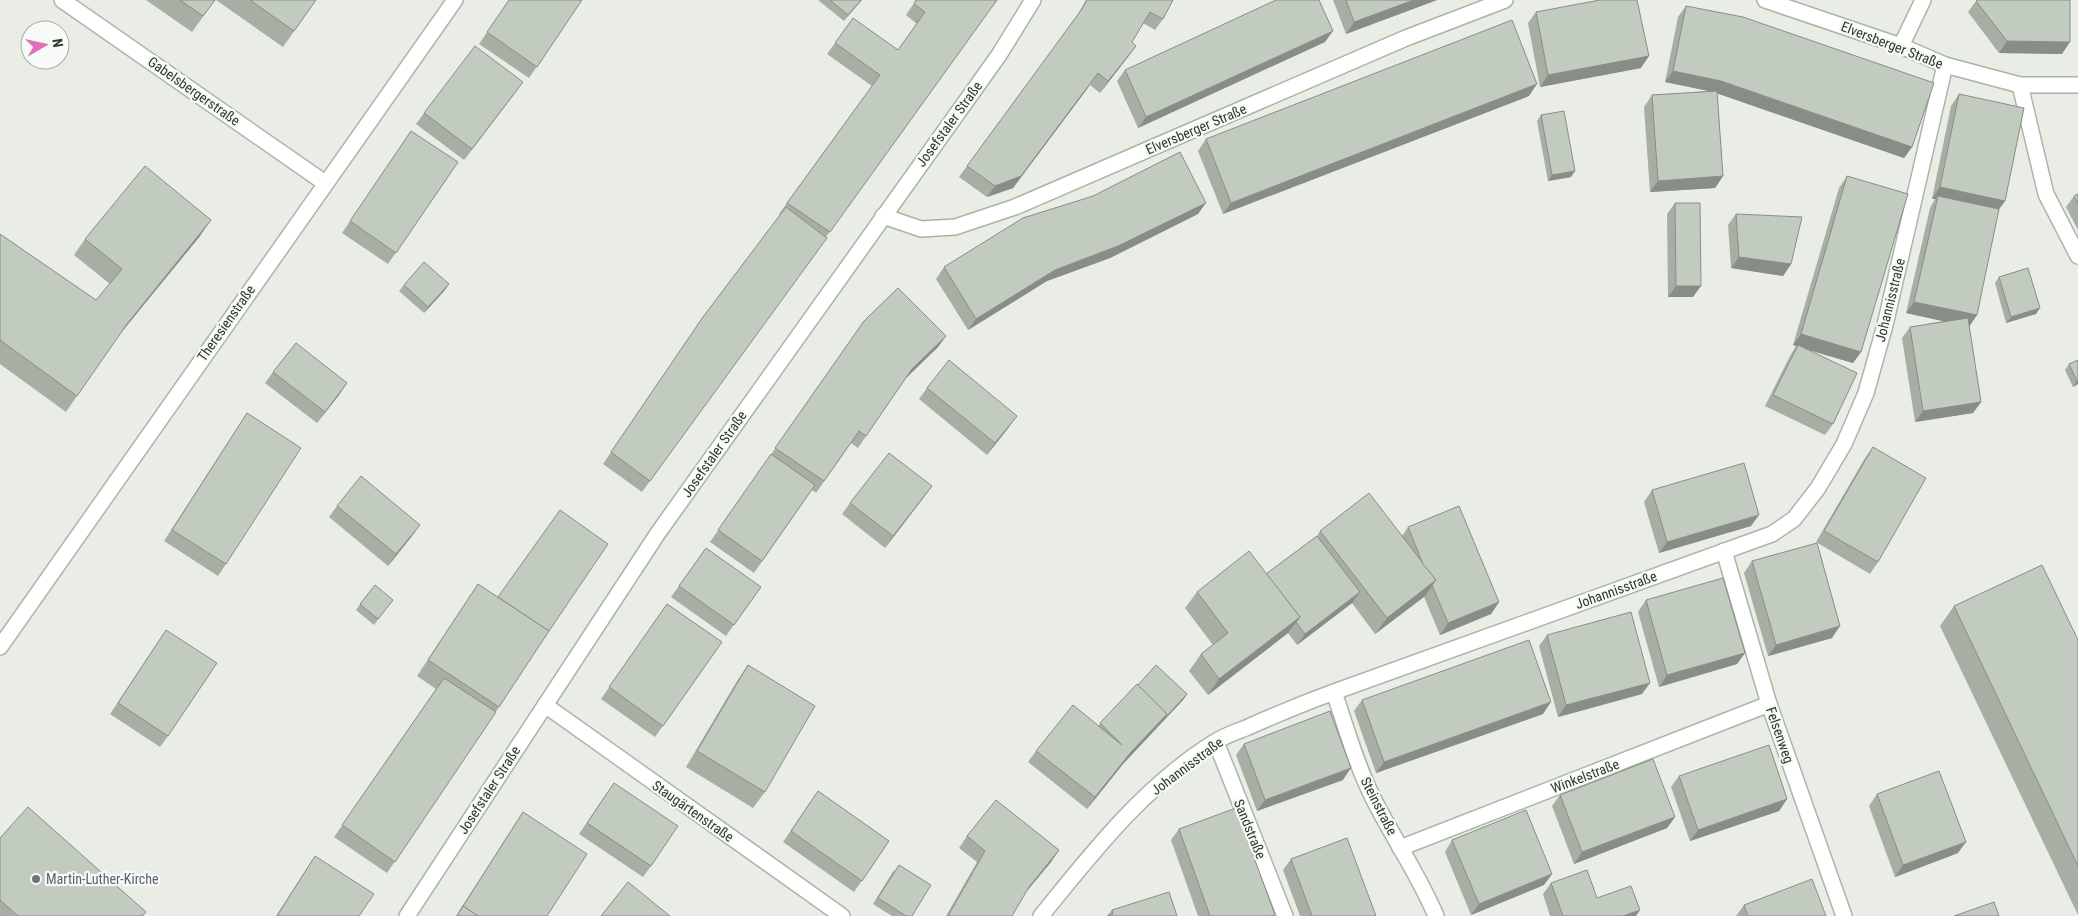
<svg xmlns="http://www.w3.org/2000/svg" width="2078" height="916" viewBox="0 0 2078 916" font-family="'Roboto Condensed',sans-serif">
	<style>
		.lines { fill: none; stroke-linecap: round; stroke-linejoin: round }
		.street-casing { stroke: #acb5a9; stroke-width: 18 }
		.secondary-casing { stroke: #a7b5a3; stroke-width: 18 }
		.street { stroke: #fff; stroke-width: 15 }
		.secondary { stroke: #fff; stroke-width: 15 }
		.wall { fill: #a7afa4 }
		.shaded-wall { fill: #888e86 }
		.building { fill: #c2cbbf; stroke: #888e86 }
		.worship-dot { fill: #6b7280; stroke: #f8faf7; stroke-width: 2 }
		.labels { text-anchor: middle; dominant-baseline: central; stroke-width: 4.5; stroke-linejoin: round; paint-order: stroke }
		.street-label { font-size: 14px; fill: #2a3e27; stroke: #f8faf7 }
		.worship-label { font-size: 14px; fill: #5b616d; stroke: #f8faf7; text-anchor: start }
	</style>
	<rect width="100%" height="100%" fill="#e9ede6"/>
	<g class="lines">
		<g class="street-casing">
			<g id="street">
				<polyline points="62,0 325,183"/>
				<polyline points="1901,46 1923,0"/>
				<polyline points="2020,85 2046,194 2078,256"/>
				<polyline points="1724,551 1769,704 1844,916"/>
				<polyline points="0,647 455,0"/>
				<path d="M1334,692C1346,727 1356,764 1373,798C1393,838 1419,875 1436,916"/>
				<polyline points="545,705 842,916"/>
				<polyline points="1216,742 1285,916"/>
				<polyline points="1400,848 1769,704"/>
				<path d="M1041,916C1092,853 1144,786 1215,742C1224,736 1236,732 1246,728C1275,715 1304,703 1334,692L1772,534L1794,519L1818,488L1844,444L1866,393L1885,325L1945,65"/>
			</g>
		</g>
		<g class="secondary-casing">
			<g id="secondary">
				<polyline points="1765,0 1901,46 1945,65 2020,85 2078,85"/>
				<polyline points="883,216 921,229 955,227 1015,207 1406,38 1505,0"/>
				<polyline points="407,916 658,533 999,55 1033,0"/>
			</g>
		</g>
		<use href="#street" class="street"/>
		<use href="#secondary" class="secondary"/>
	</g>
	<g class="wall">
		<polygon points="146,0 215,0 192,32"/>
		<polygon points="216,0 316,0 283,47"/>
		<polygon points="509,0 582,0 529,78 479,44"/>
		<polygon points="818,0 862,0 844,21"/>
		<polygon points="916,0 997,0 642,492 603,464 703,317 780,215 779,214 787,203 872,86 827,54 835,43 898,50 917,24 906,15"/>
		<polygon points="1086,0 1173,0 1163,19 1155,30 1143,23 1132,42 1136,46 1100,93 1090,85 1013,188 987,197 959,177 1075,19"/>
		<polygon points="1333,0 1437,0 1346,34"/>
		<polygon points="1976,1 2062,54 1999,53 1968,12"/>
		<polygon points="1686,6 1912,147 1904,158 1717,93 1723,176 1715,188 1650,192 1644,107 1652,95 1710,91 1665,82 1678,17"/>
		<polygon points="1536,12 1641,68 1540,87 1528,23"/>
		<polygon points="1325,42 1138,128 1117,81 1125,70"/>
		<polygon points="515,93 464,160 416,124 424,113"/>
		<polygon points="1959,94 2005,201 1999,209 1969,327 1981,402 1973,413 1915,422 1902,338 1910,327 1944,321 1906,313 1930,208 1935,199 1932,199 1951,106"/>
		<polygon points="1529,96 1223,214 1198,151 1206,139"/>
		<polygon points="1541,115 1571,177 1548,181 1537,121"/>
		<polygon points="411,131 458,162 388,264 342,233"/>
		<polygon points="1847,176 1861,352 1853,363 1811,351 1833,424 1825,435 1765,406 1790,356 1796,346 1793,345 1839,188"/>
		<polygon points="2078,194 2078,230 2066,207 2074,196"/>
		<polygon points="1675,203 1693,297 1668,297 1667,214"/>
		<polygon points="1198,214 1110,258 1047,281 968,330 936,279 944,267"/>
		<polygon points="1736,214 1791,264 1783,276 1731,268 1728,225"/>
		<polygon points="0,234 96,300 110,284 74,255 85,239 200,236 116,339 66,412 0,364"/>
		<polygon points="1999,277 2036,314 2006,323 1995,283"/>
		<polygon points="404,285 445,290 424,313 399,291"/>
		<polygon points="864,321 946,336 938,347 904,380 858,448 851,443 816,493 812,490 754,573 710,542"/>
		<polygon points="2078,360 2078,384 2073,387 2065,370 2069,364"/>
		<polygon points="273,372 339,395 317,423 265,383"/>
		<polygon points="927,388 1009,427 987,455 919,399"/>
		<polygon points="247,413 226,564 218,576 164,541"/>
		<polygon points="1873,447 1878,562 1870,574 1816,542 1865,458"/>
		<polygon points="1652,490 1751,526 1659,553 1644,502"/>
		<polygon points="924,497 885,548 842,514 850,503"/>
		<polygon points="337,506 412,536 388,566 329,517"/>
		<polygon points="1408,527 1499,602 1491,614 1440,635 1424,597 1375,634 1352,603 1297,645 1288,633 1208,695 1189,671 1201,654 1213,645 1185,608 1197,592 1266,574 1317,536 1320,531 1402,536"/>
		<polygon points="706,548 761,587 726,636 671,597"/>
		<polygon points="1752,561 1832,638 1768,656 1744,573"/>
		<polygon points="478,584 549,631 499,707 387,873 334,837 436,689 417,676"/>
		<polygon points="393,600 374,625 356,610 360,604"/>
		<polygon points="1646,600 1745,653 1737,664 1659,687 1638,612"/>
		<polygon points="667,604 722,642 655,737 601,699"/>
		<polygon points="1954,606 2078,640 2078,915 1940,626"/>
		<polygon points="1547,635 1642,694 1558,717 1539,646"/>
		<polygon points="158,642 168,736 160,747 110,714"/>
		<polygon points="748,665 765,792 753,808 686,767 737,681"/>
		<polygon points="1138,685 1187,694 1183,700 1123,764 1087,809 1028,762 1036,751 1098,726"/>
		<polygon points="1362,700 1543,714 1376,773 1354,711"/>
		<polygon points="1244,744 1343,780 1257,811 1236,755"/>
		<polygon points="1679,776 1787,799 1779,811 1690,841 1671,787"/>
		<polygon points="614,783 651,866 643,877 579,834"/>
		<polygon points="818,791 889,841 854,892 783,842"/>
		<polygon points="1877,794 1958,853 1895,877 1869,806"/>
		<polygon points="1560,795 1675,817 1667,828 1574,864 1552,806"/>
		<polygon points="523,812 547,916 456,916 515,824"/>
		<polygon points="1179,829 1275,915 1274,916 1198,916 1171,840"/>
		<polygon points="967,836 1059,850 1051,862 1026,892 1012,916 946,916 977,862 959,848"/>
		<polygon points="0,838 146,912 143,916 0,916"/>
		<polygon points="1452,840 1552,874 1544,885 1471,915 1445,852"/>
		<polygon points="315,856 359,916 276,916"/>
		<polygon points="1291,859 1376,916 1300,916 1283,870"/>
		<polygon points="894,870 912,916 892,916 873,904"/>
		<polygon points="1551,883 1597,898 1636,916 1550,916 1543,894"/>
		<polygon points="1744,905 1826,916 1736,916"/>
		<polygon points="1112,910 1177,916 1107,916"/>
	</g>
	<g class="shaded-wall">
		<polygon points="1414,0 1437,0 1346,34 1354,22"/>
		<polygon points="1333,31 1325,42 1138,128 1146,117"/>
		<polygon points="2007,41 2070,42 2062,54 1999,53"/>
		<polygon points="1136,46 1128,57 1100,93 1108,81"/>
		<polygon points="1649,56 1641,68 1540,87 1548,75"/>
		<polygon points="1673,71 1721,81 1912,147 1904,158 1713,92 1665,82"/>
		<polygon points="523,82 515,93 464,160 472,149"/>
		<polygon points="1537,84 1529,96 1223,214 1231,203"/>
		<polygon points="1090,85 1013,188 987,197 995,186"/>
		<polygon points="1575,171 1571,177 1548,181 1552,175"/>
		<polygon points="1723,176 1715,188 1650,192 1658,181"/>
		<polygon points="1940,187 2005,201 1997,212 1938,196 1935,199 1932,199"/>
		<polygon points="1206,203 1198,214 1110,258 1047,281 968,330 976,319 1055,270"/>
		<polygon points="211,220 200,236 115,340 127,324"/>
		<polygon points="1739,257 1791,264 1783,276 1731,268"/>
		<polygon points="449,284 445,290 424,313 428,307"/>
		<polygon points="1676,286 1701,286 1693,297 1668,297"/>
		<polygon points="1914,302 1977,315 1969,327 1906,313"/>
		<polygon points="2040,308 2036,314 2006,323 2011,317"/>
		<polygon points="1801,334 1861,352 1853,363 1793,345"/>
		<polygon points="946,336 938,347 904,380 912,369"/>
		<polygon points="2078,380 2078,384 2073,387 2077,381"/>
		<polygon points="347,383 339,395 317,423 325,412"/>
		<polygon points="1981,402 1973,413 1915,422 1923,411"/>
		<polygon points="1017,416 1009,427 987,455 995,443"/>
		<polygon points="932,486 924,497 885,548 893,536"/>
		<polygon points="1759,515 1751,526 1659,553 1667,542"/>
		<polygon points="420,525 412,536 388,566 396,554"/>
		<polygon points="1436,580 1425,596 1375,634 1387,618"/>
		<polygon points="1360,592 1352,603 1297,645 1305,634"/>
		<polygon points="1499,602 1491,614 1440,635 1448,623"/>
		<polygon points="1300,617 1288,633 1208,695 1219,679"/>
		<polygon points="1840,626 1832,638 1768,656 1776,645"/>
		<polygon points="1745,653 1737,664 1659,687 1667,675"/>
		<polygon points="1650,683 1642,694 1558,717 1566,705"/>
		<polygon points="1187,694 1183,700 1123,764 1087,809 1095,797 1131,752"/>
		<polygon points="1551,702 1543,714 1376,773 1384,762"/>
		<polygon points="1351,768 1343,780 1257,811 1265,800"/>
		<polygon points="1787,799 1779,811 1690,841 1698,830"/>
		<polygon points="1675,817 1667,828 1574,864 1582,852"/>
		<polygon points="1966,842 1958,853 1895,877 1903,865"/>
		<polygon points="1059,850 1051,862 1021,898 1029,887"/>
		<polygon points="1552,874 1544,885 1471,915 1479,904"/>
		<polygon points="1640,910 1636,916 1623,916"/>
	</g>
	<g class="building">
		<polygon points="180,0 215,0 203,16"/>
		<polygon points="250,0 316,0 294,31"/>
		<polygon points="509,0 582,0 537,67 487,32"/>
		<polygon points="830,0 861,0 848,15"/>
		<polygon points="916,0 997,0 830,232 787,203 880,75 835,43 853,18 898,50 925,12 914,4"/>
		<polygon points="1087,0 1173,0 1163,19 1150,12 1132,42 1136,46 1108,81 1098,73 1021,176 995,186 967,166 1082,9"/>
		<polygon points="1276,0 1319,0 1333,31 1146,117 1125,70"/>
		<polygon points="1346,0 1414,0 1354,22"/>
		<polygon points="1600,0 1637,0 1649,56 1548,75 1536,12"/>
		<polygon points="1977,0 2070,0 2070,42 2007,41 1976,1"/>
		<polygon points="1686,6 1743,17 1934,83 1912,147 1721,81 1673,71"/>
		<polygon points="1512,20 1537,84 1231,203 1206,139"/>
		<polygon points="475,46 523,82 472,149 424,113"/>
		<polygon points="1717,91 1723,176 1658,181 1652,95"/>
		<polygon points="1959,94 2024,108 2005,201 1940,187"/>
		<polygon points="1564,111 1575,171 1552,175 1541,115"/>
		<polygon points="411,131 458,162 396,253 350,221"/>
		<polygon points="1180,152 1206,203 1118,246 1055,270 976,319 944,267 1023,218 1093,196"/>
		<polygon points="145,166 211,220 127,324 77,396 0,340 0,234 96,300 122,269 85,239"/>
		<polygon points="1847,176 1908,194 1861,352 1801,334"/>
		<polygon points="2078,194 2078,204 2074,196"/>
		<polygon points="1938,196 1999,209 1977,315 1914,302"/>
		<polygon points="1675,203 1700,203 1701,286 1676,286"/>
		<polygon points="786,207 827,238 650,481 611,452 703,317"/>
		<polygon points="1736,214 1802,217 1791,264 1739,257"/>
		<polygon points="424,262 449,284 428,307 404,285"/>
		<polygon points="2028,268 2040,308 2011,317 1999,277"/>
		<polygon points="898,288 946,336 912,369 866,436 859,431 824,481 775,448 864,321"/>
		<polygon points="1968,318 1981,402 1923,411 1910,327"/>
		<polygon points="296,343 347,383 325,412 273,372"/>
		<polygon points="1798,345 1857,373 1833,424 1773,395"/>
		<polygon points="949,360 1017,416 995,443 927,388"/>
		<polygon points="2078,360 2078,380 2077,381 2069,364"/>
		<polygon points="247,413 301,448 226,564 172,530"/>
		<polygon points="1873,447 1926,478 1878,562 1824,531"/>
		<polygon points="889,453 932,486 893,536 850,503"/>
		<polygon points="771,454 815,485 762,561 718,530"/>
		<polygon points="1744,463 1759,515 1667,542 1652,490"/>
		<polygon points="361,476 420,525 396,554 337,506"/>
		<polygon points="1369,493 1436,580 1387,618 1320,531"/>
		<polygon points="1459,506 1499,602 1448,623 1432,585 1436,580 1423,564 1408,527"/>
		<polygon points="560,510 608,544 549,631 498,597"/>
		<polygon points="1317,536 1360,592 1305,634 1296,622 1300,617 1266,574"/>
		<polygon points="1817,543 1840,626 1776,645 1752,561"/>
		<polygon points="706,548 761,587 734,625 679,586"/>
		<polygon points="1249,551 1300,617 1219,679 1201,654 1228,633 1197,592"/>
		<polygon points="2042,565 2078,640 2078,866 1954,606"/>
		<polygon points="1723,578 1745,653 1667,675 1646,600"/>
		<polygon points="478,584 549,631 499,707 428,660"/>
		<polygon points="375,585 393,600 378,619 360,604"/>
		<polygon points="667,604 722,642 663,726 609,687"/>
		<polygon points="1631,612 1650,683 1566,705 1547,635"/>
		<polygon points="166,630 217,663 168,736 118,703"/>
		<polygon points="1529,640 1551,702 1384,762 1362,700"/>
		<polygon points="748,665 815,706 765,792 697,751"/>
		<polygon points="1156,665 1187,694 1164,719 1167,714 1138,685"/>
		<polygon points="444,678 496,712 395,862 342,825"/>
		<polygon points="1137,684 1167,714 1131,752 1095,797 1036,751 1073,705 1122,745 1100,723"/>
		<polygon points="1330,711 1351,768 1265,800 1244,744"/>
		<polygon points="1769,745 1787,799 1698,830 1679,776"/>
		<polygon points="1653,759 1675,817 1582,852 1560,795"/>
		<polygon points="1939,771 1966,842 1903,865 1877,794"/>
		<polygon points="614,783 678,826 651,866 587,823"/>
		<polygon points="818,791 889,841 862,881 791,831"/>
		<polygon points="996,800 1059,850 1029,887 1012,916 948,916 985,851 967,836"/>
		<polygon points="28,807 146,912 142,916 18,916 0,900 0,838"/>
		<polygon points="1236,808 1275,915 1271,916 1210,916 1179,829"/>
		<polygon points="1526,810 1552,874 1479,904 1452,840"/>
		<polygon points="523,812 587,854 547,916 478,916 463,906 460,911"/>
		<polygon points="1347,838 1376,916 1312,916 1291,859"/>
		<polygon points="315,856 374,894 359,916 277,916"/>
		<polygon points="899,865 931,885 912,916 906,916 878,898"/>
		<polygon points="1587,870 1597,898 1631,886 1640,910 1623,916 1563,916 1551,883"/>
		<polygon points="1812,879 1826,916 1748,916 1744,905"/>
		<polygon points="628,882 670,916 601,916"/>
		<polygon points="1169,892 1177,916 1107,916 1113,914 1112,910"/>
		<polygon points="1994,902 1999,916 1954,916"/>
		<polygon points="463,906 478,916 457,916"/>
	</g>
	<circle class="worship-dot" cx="36" cy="879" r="5"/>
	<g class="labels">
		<g class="street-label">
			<text transform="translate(1892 45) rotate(21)">Elversberger Straße</text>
			<text transform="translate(194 91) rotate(35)">Gabelsbergerstraße</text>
			<text transform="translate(949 124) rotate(-54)">Josefstaler Straße</text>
			<text transform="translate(1196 129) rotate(-23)">Elversberger Straße</text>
			<text transform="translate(1890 300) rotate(-76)">Johannisstraße</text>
			<text transform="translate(226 323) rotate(-55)">Theresienstraße</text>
			<text transform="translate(714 454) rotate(-55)">Josefstaler Straße</text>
			<text transform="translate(1616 590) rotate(-20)">Johannisstraße</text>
			<text transform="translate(1780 735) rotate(71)">Felsenweg</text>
			<text transform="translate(1187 766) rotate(-37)">Johannisstraße</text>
			<text transform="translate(1585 776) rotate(-21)">Winkelstraße</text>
			<text transform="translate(489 790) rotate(-57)">Josefstaler Straße</text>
			<text transform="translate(1379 806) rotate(63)">Steinstraße</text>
			<text transform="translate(693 811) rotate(35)">Staugärtenstraße</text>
			<text transform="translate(1250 829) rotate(68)">Sandstraße</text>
		</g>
		<g class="worship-label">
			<text x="46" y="879">Martin-Luther-Kirche</text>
		</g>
	</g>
	<g transform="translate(45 45) rotate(81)"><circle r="24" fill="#f8faf7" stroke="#a6afa4"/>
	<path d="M0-4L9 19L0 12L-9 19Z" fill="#e26fb9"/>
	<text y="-8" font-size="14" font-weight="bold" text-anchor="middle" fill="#2a3e27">N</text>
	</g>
</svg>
